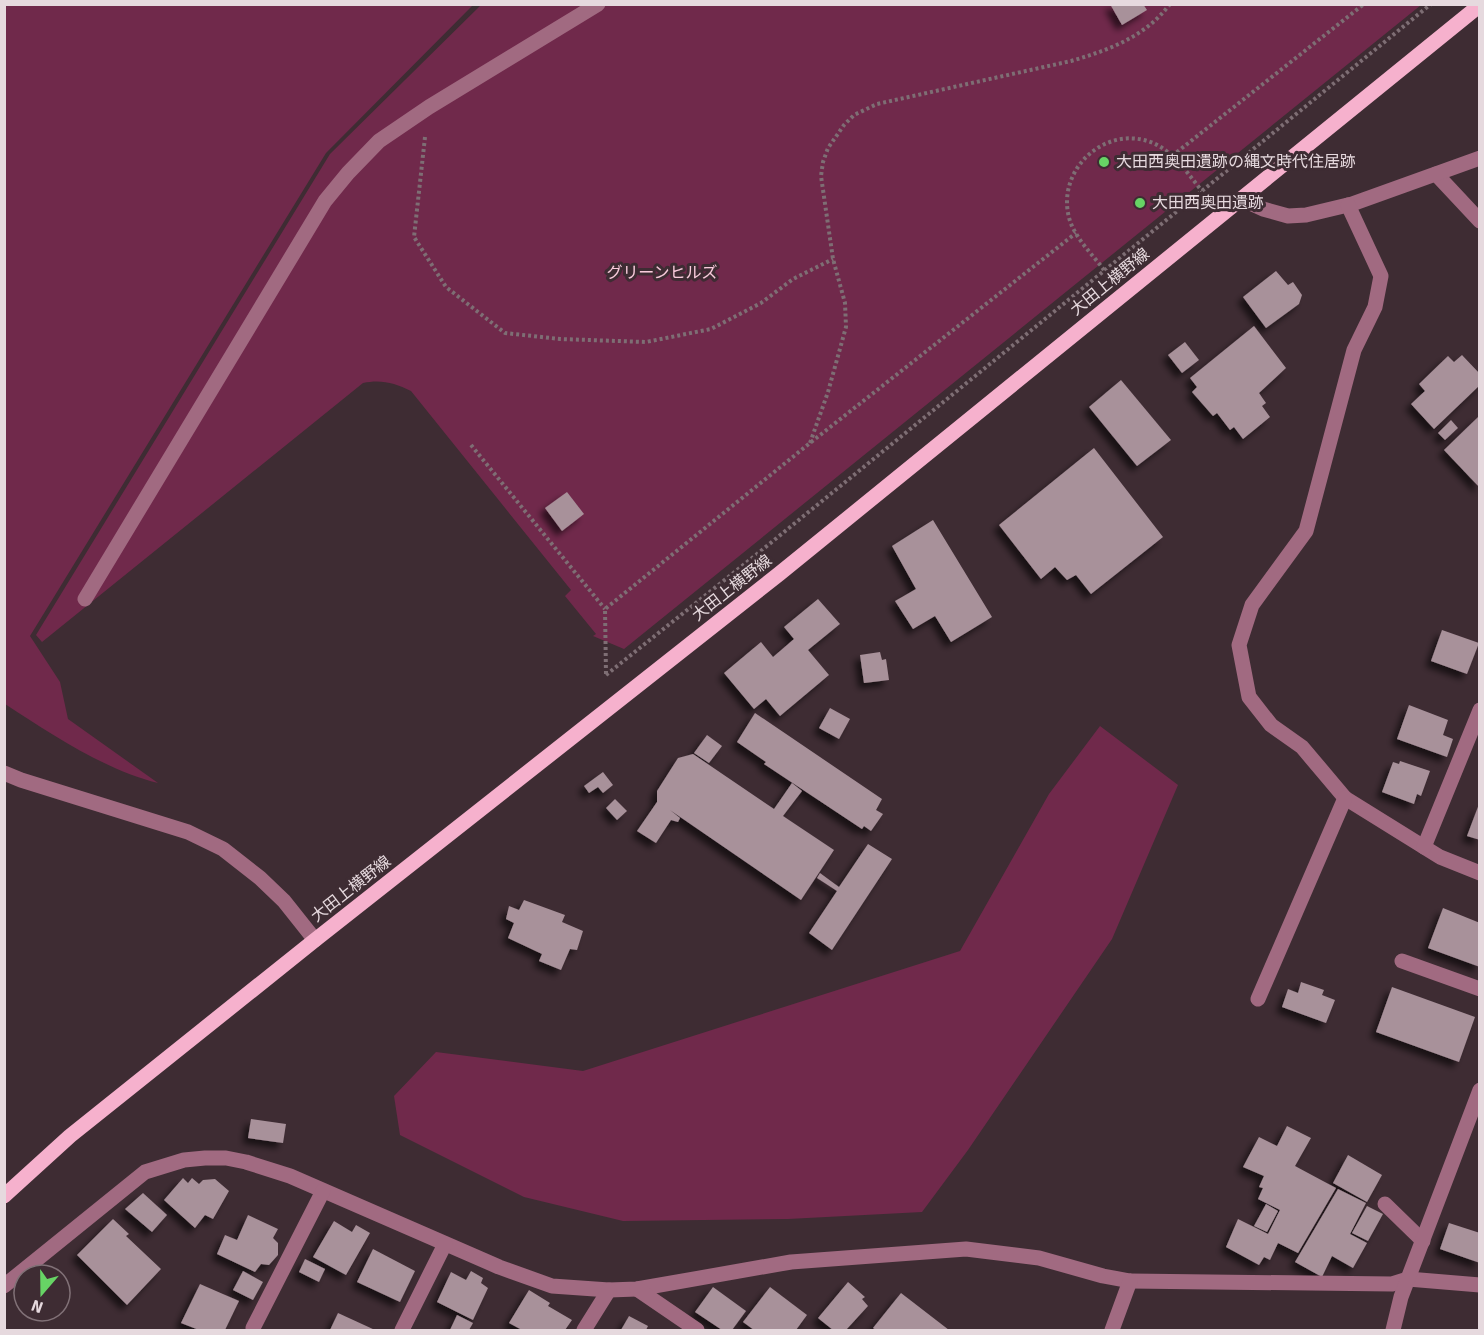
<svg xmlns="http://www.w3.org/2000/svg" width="1484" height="1335" viewBox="0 0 1484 1335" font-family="Signika,'Noto Sans JP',sans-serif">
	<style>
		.green { fill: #70294b }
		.building { fill: #a8919a; filter: url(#shadow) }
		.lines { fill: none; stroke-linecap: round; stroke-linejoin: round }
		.path { stroke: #7e6e74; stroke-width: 4; stroke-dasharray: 3 3; stroke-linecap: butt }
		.minor { stroke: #a16a81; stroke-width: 15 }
		.major { stroke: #f6b1cd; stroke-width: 15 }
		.poi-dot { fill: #67d465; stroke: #3e2c33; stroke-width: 2 }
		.labels { text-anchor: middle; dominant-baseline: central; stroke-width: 6; stroke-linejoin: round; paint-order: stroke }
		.poi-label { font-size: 16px; fill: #e6d9de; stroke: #3e2c33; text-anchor: start }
		.park-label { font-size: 16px; fill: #f9cbdc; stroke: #3e2c33 }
		.street-label { font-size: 16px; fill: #e6d9de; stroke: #3e2c33 }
	</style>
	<defs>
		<filter id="shadow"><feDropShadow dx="-5.5" dy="5.5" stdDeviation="3" flood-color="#0009"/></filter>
	</defs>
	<rect width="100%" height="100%" fill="#3e2c33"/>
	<g class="green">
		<path d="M4,5H473L326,153L30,636L60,682L68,719L158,783C105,770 51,734 5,704Z"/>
		<path d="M481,5H1421L624,649L593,636L596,634L565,596L571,590L411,391C395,383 381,379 363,383L42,642L36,635L330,154Z"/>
		<polygon points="1100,726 1178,785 1112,939 968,1150 922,1212 788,1219 623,1221 524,1197 400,1135 394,1096 436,1052 583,1071 960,951 1049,794"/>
	</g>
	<g class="building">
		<polygon points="1110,4 1143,4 1147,10 1122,25"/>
		<polygon points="1276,271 1288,285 1293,282 1302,295 1299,304 1266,328 1243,297"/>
		<polygon points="1254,326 1286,368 1259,393 1266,403 1262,406 1270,417 1243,439 1234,427 1230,430 1217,413 1213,416 1192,392 1197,387 1190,378"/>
		<polygon points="1185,342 1199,360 1182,373 1168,355"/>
		<polygon points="1462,355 1480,374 1480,385 1434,429 1411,404 1425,391 1419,384 1448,356 1454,362"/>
		<polygon points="1121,380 1171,440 1137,466 1089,407"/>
		<polygon points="1478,417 1480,419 1480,488 1444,450"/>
		<polygon points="1451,420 1458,428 1445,440 1438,433"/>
		<polygon points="1094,448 1163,537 1091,594 1076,575 1067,580 1055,567 1041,579 999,525"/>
		<polygon points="567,492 584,514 562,531 545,508"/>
		<polygon points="933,520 992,617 951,642 935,616 913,629 895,601 916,589 892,546"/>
		<polygon points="818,599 840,624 808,650 829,675 780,716 766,699 754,709 724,673 761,642 773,657 794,639 784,627"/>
		<polygon points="1442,630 1479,643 1467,674 1431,661"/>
		<polygon points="880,652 882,660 886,659 889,680 864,683 860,655"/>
		<polygon points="1409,705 1448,720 1443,735 1453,739 1447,757 1397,739"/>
		<polygon points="830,708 850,719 839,739 819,728"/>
		<polygon points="755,713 882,799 876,810 883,814 871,831 864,826 862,829 764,764 766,762 737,742"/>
		<polygon points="707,735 722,746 709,763 694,753"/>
		<polygon points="693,754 774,809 792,783 802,791 783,816 834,850 801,900 670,810 680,818 678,822 671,820 656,843 637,831 657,802 657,791 678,758"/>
		<polygon points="1400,761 1430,771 1421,796 1417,794 1414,804 1382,792 1393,762 1399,764"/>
		<polygon points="603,772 613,785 603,793 598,787 589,793 584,786"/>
		<polygon points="615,799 627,811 617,820 606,808"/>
		<polygon points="1479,804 1480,804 1480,840 1467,836"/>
		<polygon points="868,844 892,859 832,950 809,933 837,891 817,878 820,873 839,887"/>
		<polygon points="524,900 565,915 562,922 583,931 577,950 570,949 561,970 539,961 542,954 508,938 514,923 506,919 509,906 519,910"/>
		<polygon points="1443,908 1480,923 1480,967 1428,948"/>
		<polygon points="1301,982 1324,990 1322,995 1335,1000 1326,1023 1282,1007 1288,989 1298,993"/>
		<polygon points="1392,987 1475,1017 1459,1062 1376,1032"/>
		<polygon points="251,1119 286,1124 283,1143 248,1138"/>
		<polygon points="1287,1126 1311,1138 1295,1166 1336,1188 1298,1253 1278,1243 1270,1260 1264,1257 1259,1265 1226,1247 1238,1219 1268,1234 1280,1210 1258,1199 1263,1188 1259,1187 1264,1176 1243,1167 1259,1137 1277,1146"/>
		<polygon points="1348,1155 1382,1175 1367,1202 1333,1183"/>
		<polygon points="183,1178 188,1183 192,1178 199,1184 203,1180 215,1179 229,1191 213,1219 205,1215 195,1228 164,1200"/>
		<polygon points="1338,1189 1366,1203 1350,1234 1367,1243 1353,1268 1332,1256 1322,1277 1295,1262"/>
		<polygon points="143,1193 167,1215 152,1232 125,1209"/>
		<polygon points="1266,1204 1278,1211 1267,1232 1254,1226"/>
		<polygon points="1367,1206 1383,1214 1368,1241 1352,1233"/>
		<polygon points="248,1215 278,1229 273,1238 278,1243 278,1255 269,1265 261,1264 255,1272 217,1254 225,1235 237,1240"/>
		<polygon points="113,1219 129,1234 126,1236 161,1269 127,1305 77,1255"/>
		<polygon points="334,1221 352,1232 356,1225 370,1233 346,1275 313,1257"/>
		<polygon points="1449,1223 1480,1233 1480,1263 1440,1249"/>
		<polygon points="373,1249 415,1271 400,1302 357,1282"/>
		<polygon points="305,1259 325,1269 319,1282 299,1272"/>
		<polygon points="243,1271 263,1282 253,1300 233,1290"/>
		<polygon points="471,1271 483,1278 481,1283 488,1288 473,1320 437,1302 451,1272 466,1280"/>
		<polygon points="848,1282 865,1297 862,1299 868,1306 846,1330 833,1330 818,1318"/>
		<polygon points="200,1284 239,1301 225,1330 199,1330 181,1323"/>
		<polygon points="713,1287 746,1311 732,1330 722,1330 695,1312"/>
		<polygon points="770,1287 807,1315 796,1330 754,1330 743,1322"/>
		<polygon points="529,1290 550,1303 548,1306 572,1320 565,1330 522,1330 509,1323"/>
		<polygon points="901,1293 949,1330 876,1330 873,1328"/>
		<polygon points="338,1313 375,1330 330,1330"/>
		<polygon points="457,1315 473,1323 469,1330 450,1330"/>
		<polygon points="629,1316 648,1326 646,1330 621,1330"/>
	</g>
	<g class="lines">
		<g class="path">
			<polyline points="425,137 414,237 446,287 505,333 560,339 646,342 711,329 761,303 793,279 833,259"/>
			<polyline points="1172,156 1364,4"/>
			<path d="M1104,270C1093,255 1076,239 1070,221C1054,171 1105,123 1153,143C1174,152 1188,174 1202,191"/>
			<path d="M810,443L828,392L846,327L845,303L833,259L821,176L823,162L828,148L844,125L854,115L877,104L1071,61C1109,50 1145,37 1170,4"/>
			<polyline points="471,445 605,609"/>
			<polyline points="606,674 605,609 810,443 1076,233"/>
			<polyline points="606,675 762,550 1431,4"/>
		</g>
		<g class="minor">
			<polyline points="1436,174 1480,221"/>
			<polyline points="1241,199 1263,209 1288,216 1306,215 1352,204 1480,158"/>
			<polyline points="1348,205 1381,276 1375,307 1354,350 1306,531 1252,605 1239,645 1249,697 1271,725 1302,747 1345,798 1440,857 1480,873"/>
			<polyline points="85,599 325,201 348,173 379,141 429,107 598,4"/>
			<polyline points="4,773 21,780 188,832 223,849 260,878 284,901 315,940"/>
			<polyline points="1424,847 1480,710"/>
			<polyline points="1402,961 1480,989"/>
			<polyline points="1258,999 1345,798"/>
			<polyline points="1385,1204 1423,1241"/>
			<polyline points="4,1286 145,1172 184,1160 205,1158 226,1158 246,1162 290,1176 499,1267 552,1286 609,1290 637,1289 791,1262 966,1249 1039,1258 1103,1276 1130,1281 1392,1284 1408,1279 1480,1285"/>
			<polyline points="637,1289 697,1330"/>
			<polyline points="253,1328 323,1191"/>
			<polyline points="402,1330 445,1244"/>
			<polyline points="584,1330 609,1290"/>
			<polyline points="1112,1330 1130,1281"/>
			<polyline points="1393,1330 1401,1297 1480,1090"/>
		</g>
		<polyline class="major" points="4,1196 70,1136 315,940 779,574 1480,5"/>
	</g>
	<g class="poi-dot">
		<circle cx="1104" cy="162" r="6"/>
		<circle cx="1140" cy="203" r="6"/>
	</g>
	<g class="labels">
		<g class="poi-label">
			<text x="1116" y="162">大田西奥田遺跡の縄文時代住居跡</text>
			<text x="1152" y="203">大田西奥田遺跡</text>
		</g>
		<g class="park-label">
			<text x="662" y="273">グリーンヒルズ</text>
		</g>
		<g class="street-label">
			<text transform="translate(1110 282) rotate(-39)">大田上横野線</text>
			<text transform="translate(732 588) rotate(-38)">大田上横野線</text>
			<text transform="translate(351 889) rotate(-38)">大田上横野線</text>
		</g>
	</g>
	<rect width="1484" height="1335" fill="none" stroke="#e6d9de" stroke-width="12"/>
	<g transform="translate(42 1293) rotate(200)"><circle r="28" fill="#3e2c33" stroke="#817177" stroke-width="1.5"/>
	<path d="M0-4.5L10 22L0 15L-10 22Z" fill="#67d465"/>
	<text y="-9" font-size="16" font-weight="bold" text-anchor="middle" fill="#e6d9de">N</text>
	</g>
</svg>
